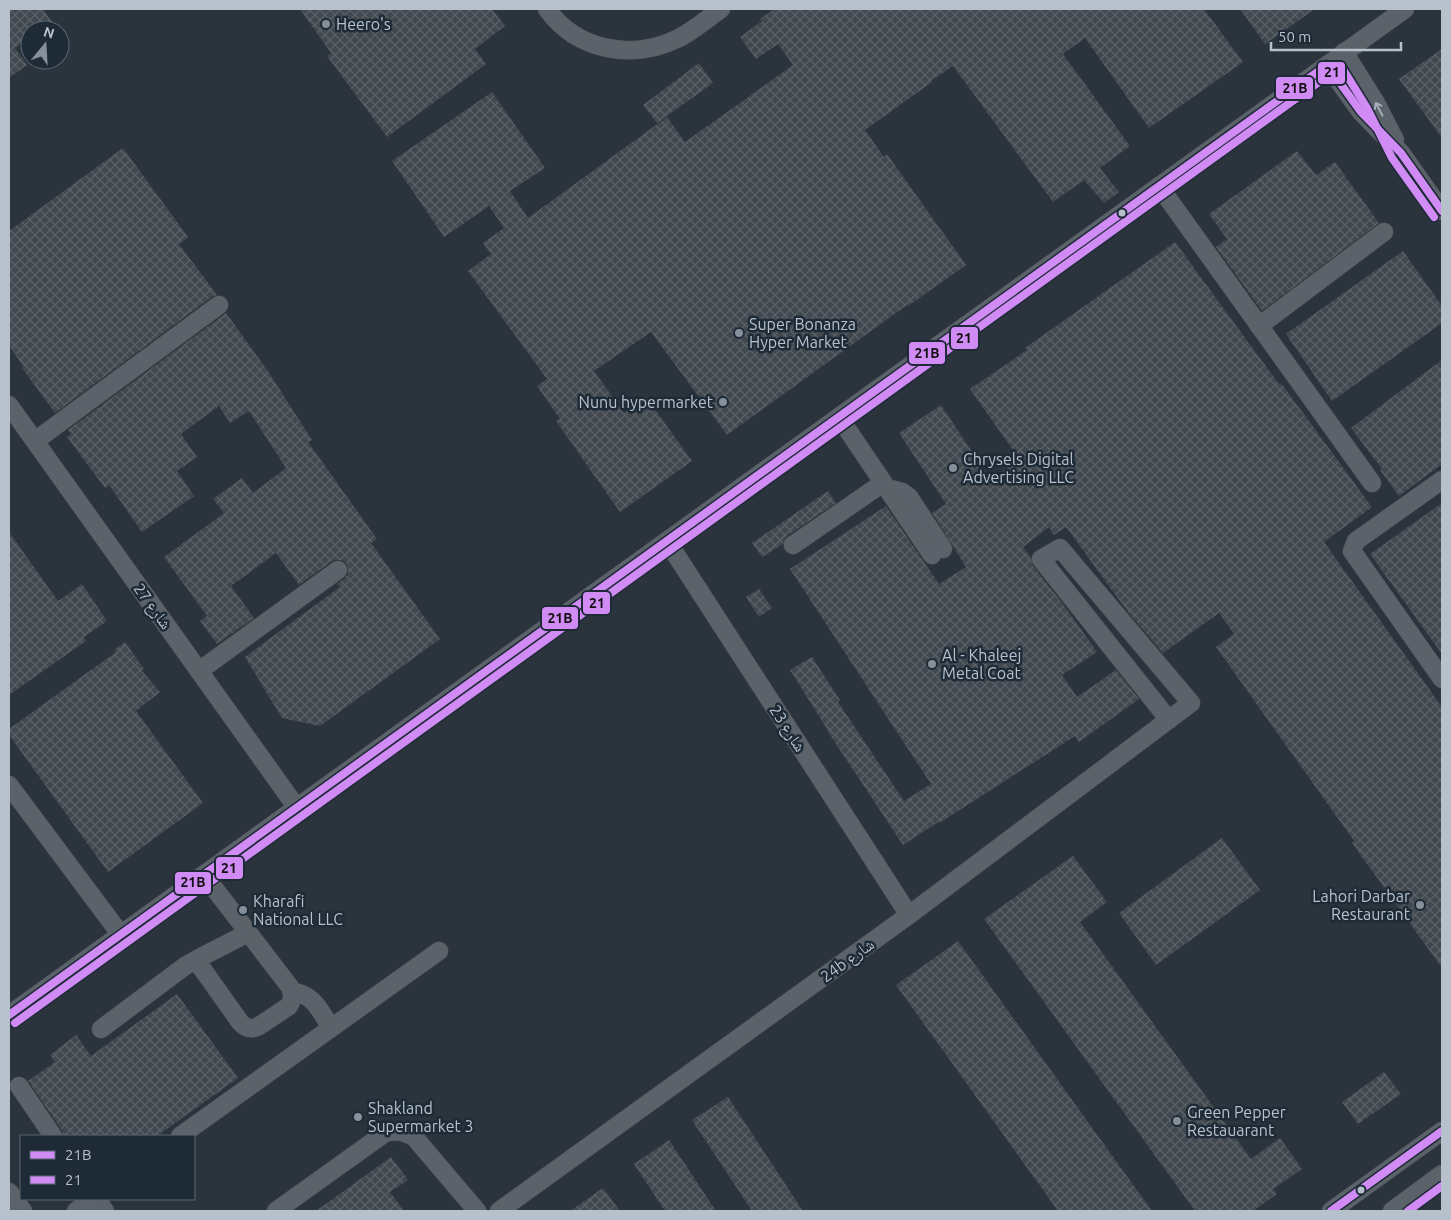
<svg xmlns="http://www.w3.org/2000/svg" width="1451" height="1220" viewBox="0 0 1451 1220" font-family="Ubuntu,'Noto Naskh Arabic',sans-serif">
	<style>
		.building { fill: url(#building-cross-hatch) }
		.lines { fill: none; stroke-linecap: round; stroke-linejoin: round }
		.minor-casing { stroke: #4a5056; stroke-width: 19 }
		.minor { stroke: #5c6269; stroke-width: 18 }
		.bus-1-casing { stroke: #1e2b37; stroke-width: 11 }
		.bus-2-casing { stroke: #1e2b37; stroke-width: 11 }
		.bus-1 { stroke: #d08bf4; stroke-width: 8 }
		.bus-2 { stroke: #d08bf4; stroke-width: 8 }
		.oneway { stroke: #a4aeb8 }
		.poi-dot { fill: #85909a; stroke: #1e2b37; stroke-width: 2 }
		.bus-dot { fill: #b6c1cc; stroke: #1e2b37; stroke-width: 2 }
		.labels { text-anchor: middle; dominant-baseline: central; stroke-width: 5; stroke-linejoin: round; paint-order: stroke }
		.poi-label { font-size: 16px; fill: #b6c1cc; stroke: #1e2b37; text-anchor: start }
		.street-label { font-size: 16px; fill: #b6c1cc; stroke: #1e2b37 }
		.line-badge { stroke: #1e2b37; stroke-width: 2 }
		.pale-badge-label { font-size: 14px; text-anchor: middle; font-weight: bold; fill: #111 }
	</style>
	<defs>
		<pattern id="building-cross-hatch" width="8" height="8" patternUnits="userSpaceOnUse" patternTransform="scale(1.25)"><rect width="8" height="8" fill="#41484f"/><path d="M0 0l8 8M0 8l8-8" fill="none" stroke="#5a6167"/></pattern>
	</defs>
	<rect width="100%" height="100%" fill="#2b343c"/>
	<g class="building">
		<polygon points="9,9 43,9 52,22 41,30 30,30 30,37 15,48 27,65 9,78"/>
		<polygon points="300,9 492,9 505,26 475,49 486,64 387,137 327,56 331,53"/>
		<polygon points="774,9 1204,9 1243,62 1149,128 1085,38 1063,54 1130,146 1100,168 1119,192 1104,203 1084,180 1053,202 953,66 931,81 932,82 865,130 884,157 887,154 966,265 908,306 907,305 727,435 651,332 594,371 624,413 646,397 692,461 620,512 556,421 560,419 537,386 547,379 468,271 491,254 483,243 504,228 489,206 444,237 392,161 492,92 545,168 510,191 528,218 667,117 685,142 793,65 778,44 756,59 740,37 762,21 760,19"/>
		<polygon points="1240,9 1315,9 1265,44"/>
		<polygon points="1442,49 1442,138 1399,79"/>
		<polygon points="699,63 713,83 657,123 643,105"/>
		<polygon points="123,148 188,237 179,244 217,295 213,296 55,413 22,368 24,367 9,346 9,231"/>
		<polygon points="1297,151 1316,175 1335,162 1379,223 1262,311 1216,247 1227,239 1209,214"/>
		<polygon points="1175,242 1279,384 1281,383 1372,507 1324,542 1442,707 1442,968 1352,843 1354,841 1216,647 1234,634 1219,613 1163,653 1128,612 1066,527 1054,535 1049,527 1023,547 1031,558 1033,566 1063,604 1097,652 1062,675 1077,697 1116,670 1139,699 1079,742 1075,736 941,822 940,821 903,845 828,732 829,732 790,670 812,657 840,700 838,702 904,801 931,784 790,569 886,506 939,584 966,567 932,513 946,504 899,433 941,405 990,479 1020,460 970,389 1027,350 1025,348"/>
		<polygon points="1403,251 1442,306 1442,323 1332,401 1286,334"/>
		<polygon points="226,313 268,371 312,440 308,442 377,539 371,543 440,639 320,726 282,718 245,657 340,587 337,584 344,579 348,574 348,568 346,563 342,560 336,560 332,561 299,585 276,553 231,586 254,618 217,644 200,621 207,616 164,557 224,513 213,499 242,478 253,493 286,468 249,411 230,423 219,406 181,434 197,457 177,471 194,496 142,532 109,485 105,488 67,437 71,434 68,430"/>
		<polygon points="1442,360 1442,464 1399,496 1380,470 1382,469 1351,428"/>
		<polygon points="828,491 836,503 787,536 783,544 762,557 752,543"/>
		<polygon points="1442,503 1442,654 1370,554"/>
		<polygon points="9,532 58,601 82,584 107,621 84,637 86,641 9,695"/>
		<polygon points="759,589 772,608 759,617 746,597"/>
		<polygon points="125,642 144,669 142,671 160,692 136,711 203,803 108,872 9,735 9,729 116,652 114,650"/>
		<polygon points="1222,838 1260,890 1156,965 1119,913"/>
		<polygon points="1073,856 1107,902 1080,922 1251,1159 1280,1138 1302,1169 1273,1189 1277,1194 1253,1211 1195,1211 984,919"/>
		<polygon points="958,941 1047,1065 1152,1211 1058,1211 896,985"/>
		<polygon points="177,994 238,1078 157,1136 63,1136 62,1130 28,1081 55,1062 50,1055 76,1035 91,1056"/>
		<polygon points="1384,1072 1401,1094 1358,1124 1342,1102"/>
		<polygon points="728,1097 803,1211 752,1211 692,1120"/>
		<polygon points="669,1140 716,1211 665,1211 634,1164"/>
		<polygon points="391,1157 408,1180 390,1192 404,1211 316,1211"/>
		<polygon points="603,1188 620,1211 570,1211"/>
	</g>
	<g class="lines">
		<g class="minor-casing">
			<g id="minor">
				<path d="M547,9C577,51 633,61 679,38C694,30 707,19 721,9"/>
				<polyline points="1344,52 1376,103 1395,140"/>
				<polyline points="1327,65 1361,112 1401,153 1442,211"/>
				<polyline points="1159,186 1372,483"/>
				<polyline points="1259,326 1384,232"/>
				<polyline points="9,405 297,808"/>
				<polyline points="839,417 932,555"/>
				<polyline points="35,441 219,305"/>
				<polyline points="1442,480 1356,541 1352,551 1442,679"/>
				<polyline points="887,488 902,492 909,497 943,549"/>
				<polyline points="667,541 909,915"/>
				<polyline points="793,545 883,483"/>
				<polyline points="199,671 338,570"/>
				<polyline points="9,785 121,935"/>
				<path d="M196,960L240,1022C246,1029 251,1030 259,1026L289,1006C293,999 293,994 290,987L204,875"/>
				<path d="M292,992C313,993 321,1012 331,1028"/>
				<polyline points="9,1015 1405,9"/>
				<polyline points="101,1029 185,966 205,955 248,933"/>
				<polyline points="19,1086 53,1136"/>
				<polyline points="180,1136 439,951"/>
				<polyline points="9,1192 23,1211"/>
				<polyline points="97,1199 105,1211"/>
				<polyline points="76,1211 93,1199"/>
				<path d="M276,1211L385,1133C396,1130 405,1131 415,1138L477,1211"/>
				<polyline points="499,1211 909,915 1191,703 1060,548 1041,559 1169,720"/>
				<polyline points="1331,1211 1442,1131"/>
				<polyline points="1392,1211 1442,1174"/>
			</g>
		</g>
		<use href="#minor" class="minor"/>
		<g class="bus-1-casing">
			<g id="bus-1">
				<polyline points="9,1015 1327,65 1361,112 1401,153 1442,211"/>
				<polyline points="1331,1211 1442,1131"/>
			</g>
		</g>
		<g class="bus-2-casing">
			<g id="bus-2">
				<polyline points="15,1023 1341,66 1367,108 1392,158 1434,217"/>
				<polyline points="1408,1211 1442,1186"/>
			</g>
		</g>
		<use href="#bus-1" class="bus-1"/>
		<use href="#bus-2" class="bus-2"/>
	</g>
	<defs><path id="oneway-shaft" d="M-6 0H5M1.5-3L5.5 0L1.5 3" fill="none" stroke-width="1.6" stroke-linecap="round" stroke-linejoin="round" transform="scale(1.25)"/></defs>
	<use class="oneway" href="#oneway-shaft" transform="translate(1379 109) rotate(-118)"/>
	<g class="poi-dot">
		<circle cx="326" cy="24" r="5"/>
		<circle cx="739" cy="333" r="5"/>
		<circle cx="723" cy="402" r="5"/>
		<circle cx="953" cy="468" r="5"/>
		<circle cx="932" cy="664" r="5"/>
		<circle cx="1420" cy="905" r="5"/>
		<circle cx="243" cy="910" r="5"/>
		<circle cx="358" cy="1117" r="5"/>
		<circle cx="1177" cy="1121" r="5"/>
	</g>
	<g class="bus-dot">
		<circle cx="1122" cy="213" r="4.5"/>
		<circle cx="1361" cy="1190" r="4.5"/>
	</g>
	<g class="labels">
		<g class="poi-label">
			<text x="336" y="24">Heero's</text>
			<text x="749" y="324">Super Bonanza<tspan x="749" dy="18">Hyper Market</tspan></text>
			<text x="713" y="402" text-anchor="end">Nunu hypermarket</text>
			<text x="963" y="459">Chrysels Digital<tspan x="963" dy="18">Advertising LLC</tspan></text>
			<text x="942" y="655">Al - Khaleej<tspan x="942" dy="18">Metal Coat</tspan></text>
			<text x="1410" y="896" text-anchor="end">Lahori Darbar<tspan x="1410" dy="18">Restaurant</tspan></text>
			<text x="253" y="901">Kharafi<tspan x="253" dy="18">National LLC</tspan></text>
			<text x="368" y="1108">Shakland<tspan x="368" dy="18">Supermarket 3</tspan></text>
			<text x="1187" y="1112">Green Pepper<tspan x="1187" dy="18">Restauarant</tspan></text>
		</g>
		<g class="street-label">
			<text transform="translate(153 606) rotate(54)">شارع 27</text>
			<text transform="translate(788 728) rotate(57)">شارع 23</text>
			<text transform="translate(847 960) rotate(-36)">24b شارع</text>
		</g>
	</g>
	<g class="line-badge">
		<rect x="1317" y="61" width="29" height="24" rx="5" fill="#d08bf4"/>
		<rect x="1275" y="76" width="39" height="24" rx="5" fill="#d08bf4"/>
		<rect x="950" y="326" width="29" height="24" rx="5" fill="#d08bf4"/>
		<rect x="908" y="341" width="38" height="24" rx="5" fill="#d08bf4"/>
		<rect x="582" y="591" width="29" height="24" rx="5" fill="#d08bf4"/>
		<rect x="541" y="606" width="38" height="24" rx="5" fill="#d08bf4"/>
		<rect x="215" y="856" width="29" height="24" rx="5" fill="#d08bf4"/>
		<rect x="174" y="871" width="38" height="24" rx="5" fill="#d08bf4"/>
	</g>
	<g class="pale-badge-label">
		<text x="1332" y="77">21</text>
		<text x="1295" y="93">21B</text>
		<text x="964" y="343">21</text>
		<text x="927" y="358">21B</text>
		<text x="597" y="608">21</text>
		<text x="560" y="623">21B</text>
		<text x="229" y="873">21</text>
		<text x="193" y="887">21B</text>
	</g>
	<rect width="1451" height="1220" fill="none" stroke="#b6c1cc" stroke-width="20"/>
	<rect x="20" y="1135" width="175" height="65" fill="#1e2b37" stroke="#5b6773"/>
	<rect x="30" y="1151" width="25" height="8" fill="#d08bf4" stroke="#5b6773"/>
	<text x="65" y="1160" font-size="15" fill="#b6c1cc">21B</text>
	<rect x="30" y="1176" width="25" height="8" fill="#d08bf4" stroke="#5b6773"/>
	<text x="65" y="1185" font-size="15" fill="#b6c1cc">21</text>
	<g transform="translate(45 45) rotate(18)"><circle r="24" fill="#1e2b37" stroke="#5b6773"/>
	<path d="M0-4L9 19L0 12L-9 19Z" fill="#85909a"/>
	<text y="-8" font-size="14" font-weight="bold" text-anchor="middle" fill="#b6c1cc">N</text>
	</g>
	<path d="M1271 42v8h130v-8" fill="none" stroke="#b6c1cc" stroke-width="2.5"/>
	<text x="1278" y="42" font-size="15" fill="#b6c1cc" stroke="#1e2b37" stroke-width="4" paint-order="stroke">50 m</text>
</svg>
